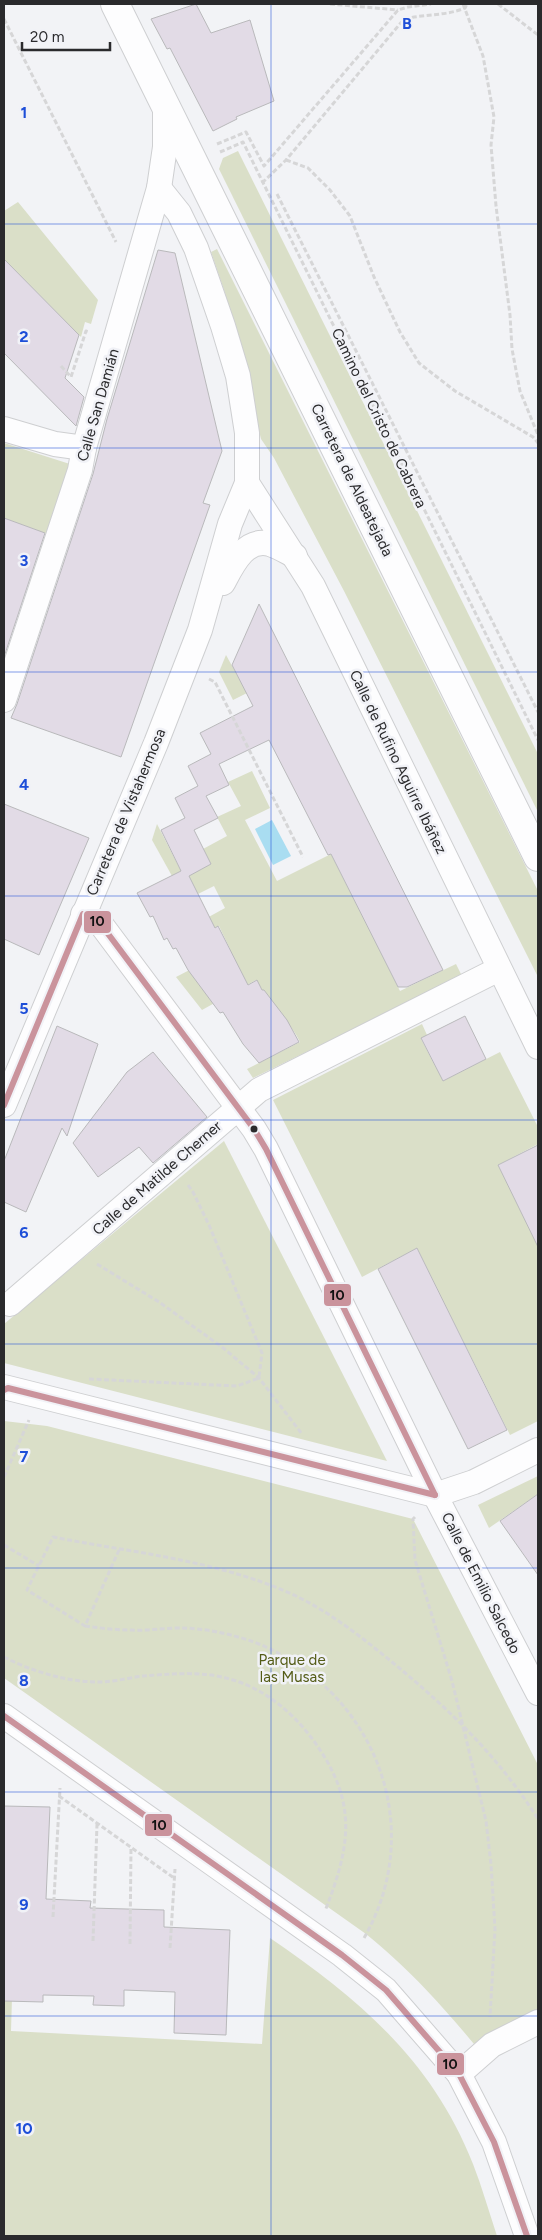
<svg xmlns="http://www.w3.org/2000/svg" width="542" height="2240" viewBox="0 0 542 2240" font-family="Figtree,sans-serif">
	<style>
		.green { fill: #dadfc8 }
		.water { fill: #a9ddf1 }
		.building { fill: #e2dbe6; stroke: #b9b9bb }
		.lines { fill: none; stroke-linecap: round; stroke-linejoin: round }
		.street-casing { stroke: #cecfd1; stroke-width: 26 }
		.primary-casing { stroke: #cecfd1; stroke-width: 30 }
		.path { stroke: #d6d6d7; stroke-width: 3; stroke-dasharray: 5 2.5; stroke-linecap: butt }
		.street { stroke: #fdfdfe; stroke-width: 24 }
		.primary { stroke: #fdfdfe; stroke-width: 28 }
		.bus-1-casing { stroke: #f1f2f7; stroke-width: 10 }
		.bus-1 { stroke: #ca939c; stroke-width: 6 }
		.grid { fill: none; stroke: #1d4ed8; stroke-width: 1; stroke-opacity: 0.55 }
		.bus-dot { fill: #2a2a2c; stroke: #f1f2f7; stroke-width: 2 }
		.labels { text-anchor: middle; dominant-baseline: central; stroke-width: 5; stroke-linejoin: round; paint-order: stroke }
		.street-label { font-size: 15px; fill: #2a2a2c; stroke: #f1f2f7 }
		.park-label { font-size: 15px; fill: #545c17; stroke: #f1f2f7 }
		.grid-label { font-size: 16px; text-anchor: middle; font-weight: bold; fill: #1d4ed8; stroke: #f1f2f7; stroke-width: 5; stroke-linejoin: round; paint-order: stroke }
		.line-badge { stroke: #f1f2f7; stroke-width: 2 }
		.pale-badge-label { font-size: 14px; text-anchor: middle; font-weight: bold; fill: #111 }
	</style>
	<rect width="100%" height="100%" fill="#f2f3f6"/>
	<g class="green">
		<polygon points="238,151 538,754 538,812 219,169 223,158"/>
		<polygon points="18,202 98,300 91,324 85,322 81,337 4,259 4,211"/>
		<polygon points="217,249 538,891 538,977 344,591 274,458 261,439 225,293 211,252"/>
		<polygon points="4,443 73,465 50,535 4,518"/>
		<polygon points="226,655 247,693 233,700 219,672"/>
		<path d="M252,771L270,808L245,820L277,881L331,854L400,991L456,964L462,976L253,1078L247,1069L300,1042C291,1023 274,1009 264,990H262L256,980L202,1010L176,977L230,949L219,926L211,929L205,919L225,908L214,886L198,894L186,877L211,864L203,849L227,836L217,817L241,806L228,782Z"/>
		<polygon points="157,824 181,871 172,876 152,840"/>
		<polygon points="422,1024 427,1035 421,1039 443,1081 500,1052 538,1127 538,1144 498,1165 538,1246 538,1421 510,1435 417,1248 362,1277 273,1100"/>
		<polygon points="224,1141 387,1461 4,1363 4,1324"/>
		<path d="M4,1421L47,1426L413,1519L538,1765V2010L474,2044C439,2002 409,1969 366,1934L4,1678Z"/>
		<polygon points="538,1476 538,1494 489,1528 478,1505"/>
		<path d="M270,1938C359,1999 432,2060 473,2164C482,2187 489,2212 497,2236H4V1964L13,1965L11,2031L262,2044Z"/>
	</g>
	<polygon class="water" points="272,820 291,856 273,865 255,829"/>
	<g class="building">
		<polygon points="196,4 211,33 250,20 274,101 236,117 237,119 213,131 170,48 167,49 151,19"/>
		<polygon points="158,250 175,253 222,451 203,503 210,505 121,757 11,718 17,704 93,474 107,419"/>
		<polygon points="4,259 79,335 65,378 84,397 76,426 4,353"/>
		<polygon points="4,518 45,533 4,657"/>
		<polygon points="259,604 443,970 407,987 398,987 331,854 328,855 269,740 219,764 229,785 206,796 218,818 194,830 211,864 189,876 215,928 218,926 248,985 257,980 262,990 264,990 287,1020 299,1042 259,1063 243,1044 223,1012 220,1013 188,970 176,948 173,949 167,938 164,940 153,916 150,917 137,893 181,871 161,830 185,818 175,798 198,786 188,766 211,754 200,733 253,706 232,665"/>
		<polygon points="4,804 89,838 39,955 4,939"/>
		<polygon points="465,1016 486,1059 443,1081 421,1038"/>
		<polygon points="57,1026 98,1044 67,1136 62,1128 26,1212 4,1202 4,1161"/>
		<polygon points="153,1052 207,1117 153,1163 139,1147 98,1177 73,1143 127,1072"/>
		<polygon points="538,1145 538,1247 498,1165"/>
		<polygon points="417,1248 507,1430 468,1449 378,1269"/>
		<polygon points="538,1494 538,1575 500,1521"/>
		<polygon points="4,1806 50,1807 46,1899 91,1901 90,1908 164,1910 164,1927 230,1930 226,2035 174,2033 175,1992 124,1990 124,2006 93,2005 94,1996 43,1995 43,2002 4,2001"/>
	</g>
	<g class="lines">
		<g class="street-casing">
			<g id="street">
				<polyline points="4,429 55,444 84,448"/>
				<polyline points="247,483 313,586 538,1047"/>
				<path d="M223,583C232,566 245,537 270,544C279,547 287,552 295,556"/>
				<polyline points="4,700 80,470 84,448 159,188 165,147 165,104"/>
				<polyline points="83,914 100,923 254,1129 266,1149 435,1495 538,1693"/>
				<polyline points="4,1105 156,743 200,630 230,524 247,483 247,433 238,376 223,326 196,248 179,213 159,188"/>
				<polyline points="10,1304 259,1090 499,969"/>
				<polyline points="4,1387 435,1495 474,1482 538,1450"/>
				<polyline points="4,1716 342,1955 386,1990 459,2074 494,2142 527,2236"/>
				<polyline points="459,2074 492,2045 538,2022"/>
			</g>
		</g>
		<g class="primary-casing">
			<polyline id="primary" points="115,4 538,857"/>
		</g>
		<g class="path">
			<polyline points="330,4 398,10"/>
			<polyline points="463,4 483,56 494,117 491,145 496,206 510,315 512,349 520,391 538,435"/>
			<polyline points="498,4 538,35"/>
			<polyline points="4,19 116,242"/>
			<polyline points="217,144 246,132 264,166 398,10 408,7 431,4"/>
			<polyline points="220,152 243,142 538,740"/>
			<polyline points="286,160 308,168 330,190 350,216 374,277 400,332 419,363 455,391 533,437 538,443"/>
			<path d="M262,183L286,160L404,19C425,14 446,16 465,8L467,4"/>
			<polyline points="277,194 538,712"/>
			<polyline points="61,366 71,377 86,331 89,332"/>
			<polyline points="209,679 215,682 303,857"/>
			<polyline points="188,1185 193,1192 209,1225 262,1353 259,1377"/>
			<polyline points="97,1264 159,1302 222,1347 259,1378 302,1434"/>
			<polyline points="89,1379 237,1386 259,1378"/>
			<polyline points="4,1477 29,1420"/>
			<polyline points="415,1517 413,1519 415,1560 452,1681 486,1821 491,1864 495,1929 490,2017"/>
			<polyline points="4,1545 39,1566"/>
			<path d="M119,1550L85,1626L27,1590L53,1537C130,1552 212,1560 285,1591C325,1608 359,1635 392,1662C449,1709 498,1756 538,1819"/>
			<path d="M85,1626C100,1628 116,1630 131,1630C147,1631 163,1628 180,1628C204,1628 231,1634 254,1642C373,1688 429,1825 364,1938"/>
			<path d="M4,1657C31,1671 67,1682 98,1682C113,1682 128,1678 143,1676C169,1674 200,1671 226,1678C267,1688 300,1718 322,1753C358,1809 348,1852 325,1911"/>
			<polyline points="59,1796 174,1878"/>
			<polyline points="53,1917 60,1788"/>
			<polyline points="93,1941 97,1824"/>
			<polyline points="130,1944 131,1847"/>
			<polyline points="170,1948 175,1869"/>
		</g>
		<use href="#street" class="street"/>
		<use href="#primary" class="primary"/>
		<g class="bus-1-casing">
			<g id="bus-1">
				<polyline points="4,1105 83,914 100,923 254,1129 266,1149 435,1495"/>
				<polyline points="4,1390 8,1388 435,1495"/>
				<polyline points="4,1716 342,1955 386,1990 459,2074 494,2142 527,2236"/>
			</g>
		</g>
		<use href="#bus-1" class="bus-1"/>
	</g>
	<path class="grid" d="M271,4V2236M4,224H538M4,448H538M4,672H538M4,896H538M4,1120H538M4,1344H538M4,1568H538M4,1792H538M4,2016H538"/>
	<circle class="bus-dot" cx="254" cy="1129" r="4.5"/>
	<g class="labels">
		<g class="street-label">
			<text transform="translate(98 405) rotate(-74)">Calle San Damián</text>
			<text transform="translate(379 418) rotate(64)">Camino del Cristo de Cabrera</text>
			<text transform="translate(352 480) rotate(64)">Carretera de Aldeatejada</text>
			<text transform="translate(398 762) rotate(64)">Calle de Rufino Aguirre Ibáñez</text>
			<text transform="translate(126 812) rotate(-67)">Carretera de Vistahermosa</text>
			<text transform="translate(157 1178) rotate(-41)">Calle de Matilde Cherner</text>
			<text transform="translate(481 1583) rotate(63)">Calle de Emilio Salcedo</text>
		</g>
		<g class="park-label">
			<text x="292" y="1660">Parque de<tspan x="292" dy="17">las Musas</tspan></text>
		</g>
	</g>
	<g class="grid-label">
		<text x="407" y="29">B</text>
		<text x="24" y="118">1</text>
		<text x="24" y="342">2</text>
		<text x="24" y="566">3</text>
		<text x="24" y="790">4</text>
		<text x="24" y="1014">5</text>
		<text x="24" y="1238">6</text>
		<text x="24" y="1462">7</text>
		<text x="24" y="1686">8</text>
		<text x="24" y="1910">9</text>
		<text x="24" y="2134">10</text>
	</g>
	<g class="line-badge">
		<rect x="83" y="910" width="29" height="24" rx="5" fill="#ca939c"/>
		<rect x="323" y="1283" width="29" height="24" rx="5" fill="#ca939c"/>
		<rect x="144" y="1813" width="29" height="24" rx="5" fill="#ca939c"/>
		<rect x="436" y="2052" width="29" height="24" rx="5" fill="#ca939c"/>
	</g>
	<g class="pale-badge-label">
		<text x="97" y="926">10</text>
		<text x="337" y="1300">10</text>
		<text x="159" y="1830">10</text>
		<text x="450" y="2069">10</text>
	</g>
	<rect width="542" height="2240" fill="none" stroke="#2a2a2c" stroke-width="10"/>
	<path d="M22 42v8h88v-8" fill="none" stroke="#2a2a2c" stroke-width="2.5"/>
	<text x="30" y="42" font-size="15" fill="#2a2a2c" stroke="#f1f2f7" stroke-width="4" paint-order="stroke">20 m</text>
</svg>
